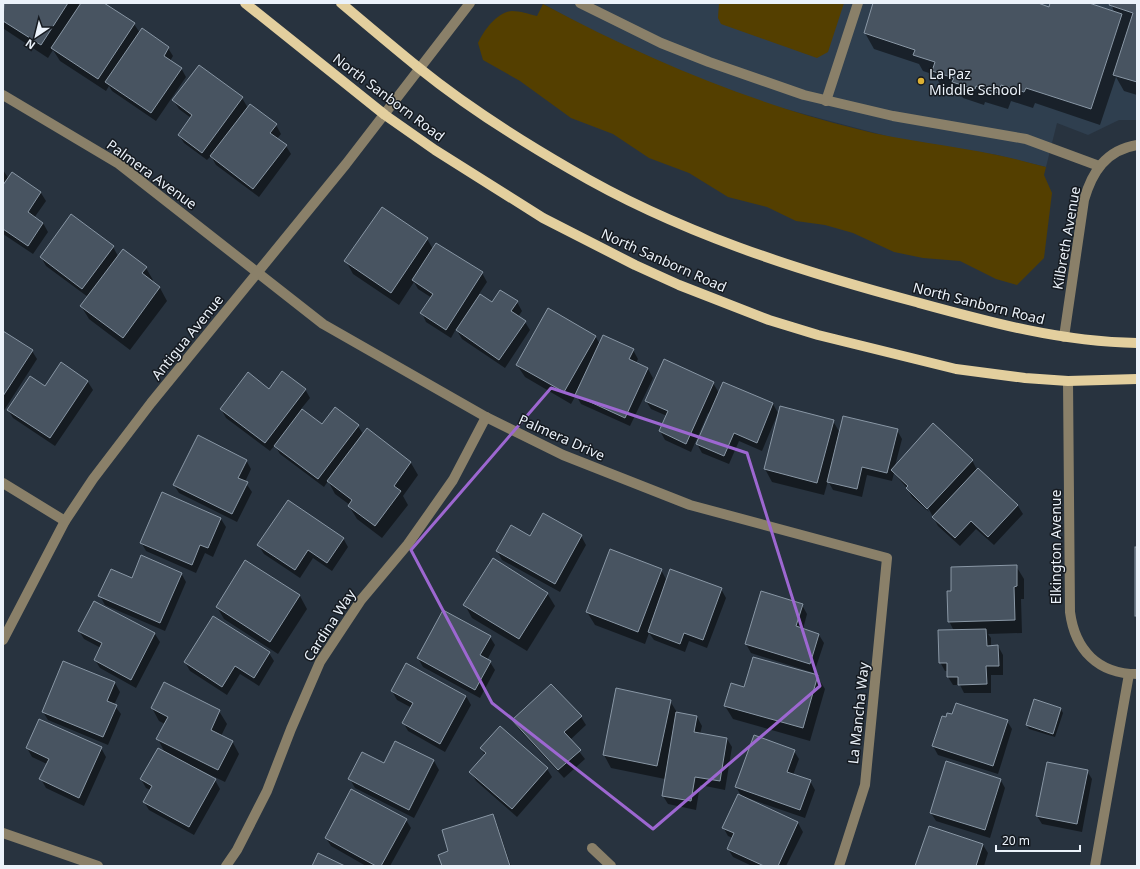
<svg xmlns="http://www.w3.org/2000/svg" width="1140" height="869" viewBox="0 0 1140 869" font-family="'Noto Sans',sans-serif">
	<style>
		.built { fill: #2f3f4f }
		.green { fill: #543f00 }
		.shadow { fill: #0007 }
		.building { fill: #485461; stroke: #8997a5 }
		.lines { fill: none; stroke-linecap: round; stroke-linejoin: round }
		.minor { stroke: #8a8069; stroke-width: 10 }
		.major { stroke: #e3cf9e; stroke-width: 10 }
		.marked { fill: none; stroke: #9d67d1; stroke-width: 3; stroke-linejoin: round }
		.poi-dot { fill: #deb133; stroke: #151a20; stroke-width: 1.5 }
		.labels { text-anchor: middle; dominant-baseline: central; stroke-width: 3; stroke-linejoin: round; paint-order: stroke }
		.poi-label { font-size: 14px; fill: #ebf2fa; stroke: #151a20; text-anchor: start }
		.street-label { font-size: 14px; fill: #ebf2fa; stroke: #151a20 }
	</style>
	<rect width="100%" height="100%" fill="#28333f"/>
	<polygon class="built" points="541,3 1137,3 1137,120 1119,120 1088,135 1057,123 1046,167 997,155 894,138 770,105 682,72 593,31"/>
	<g class="green">
		<polygon points="719,3 844,3 828,52 817,58 721,24 718,18"/>
		<path d="M543,4C644,58 745,101 857,129C903,141 950,145 997,155C1013,158 1030,163 1046,167L1044,175L1052,193L1044,258L1017,285L996,279L960,261L923,258L894,252L853,233L825,225L796,221L767,207L728,197L689,173L649,158L613,134L571,118L520,81L483,60L478,43C484,30 497,12 512,11C520,11 529,14 537,16Z"/>
	</g>
	<g class="shadow">
		<polygon points="5,3 102,3 134,24 140,33 168,48 173,56 170,61 181,68 186,77 156,121 112,91 109,86 106,91 60,61 53,50 48,58 4,29 3,6"/>
		<polygon points="874,3 1035,3 1050,8 1051,3 1086,3 1114,12 1111,3 1137,3 1137,95 1124,91 1116,77 1100,125 1035,103 1033,108 1011,101 1008,109 985,102 984,105 963,98 960,93 942,88 935,75 923,71 919,64 874,49 865,33"/>
		<polygon points="242,98 248,108 250,105 276,125 281,134 277,139 286,146 291,154 259,197 216,165 211,156 207,160 184,143 179,135 191,118 179,109 174,101"/>
		<polygon points="3,170 9,179 12,173 41,193 46,201 34,218 43,223 48,232 33,254 3,234"/>
		<polygon points="427,239 433,249 482,273 487,282 479,294 493,303 517,302 522,311 518,317 525,322 530,330 505,368 462,339 456,329 451,338 426,322 422,313 432,298 418,289 414,282 399,305 353,274 346,261"/>
		<polygon points="113,247 118,256 146,268 153,280 152,282 160,288 167,301 130,350 89,319 81,306 88,297 46,266 41,257"/>
		<polygon points="3,332 32,351 37,359 3,412"/>
		<polygon points="595,336 600,344 633,350 638,359 636,363 648,369 653,378 630,426 581,404 576,395 571,404 525,377 517,365"/>
		<polygon points="61,364 88,382 93,390 55,446 13,418 8,410 45,387"/>
		<polygon points="713,383 719,393 773,404 778,413 762,451 739,441 729,464 702,453 697,444 710,414 708,413 691,452 665,440 660,431 667,416 651,409 646,401"/>
		<polygon points="305,389 310,398 301,409 322,425 358,426 363,434 411,463 418,475 403,496 408,505 382,538 357,519 349,506 350,505 335,494 328,481 324,487 280,454 275,445 270,451 226,418 221,409 269,390"/>
		<polygon points="833,421 840,433 897,430 902,439 895,466 972,460 977,470 978,469 1018,506 1023,514 994,545 976,529 960,546 938,526 926,504 924,505 929,512 912,497 907,488 894,473 892,481 867,475 862,497 833,490 828,481 824,495 772,482 765,469"/>
		<polygon points="246,460 251,469 245,482 252,492 237,522 179,493 174,485"/>
		<polygon points="543,515 581,536 586,545 560,592 502,560 497,551 531,537"/>
		<polygon points="221,519 226,527 213,557 205,553 196,573 146,551 141,542"/>
		<polygon points="343,538 348,547 332,571 313,558 300,578 264,554 259,546"/>
		<polygon points="246,562 300,596 307,609 278,654 224,619 217,607"/>
		<polygon points="1016,566 1024,579 1024,599 1021,599 1022,633 988,634 991,638 991,646 998,646 1003,655 1003,675 991,675 991,693 964,693 960,685 953,685 948,677 948,671 945,671 940,662 954,631 949,621 953,592"/>
		<polygon points="661,570 667,581 721,589 726,598 707,648 689,641 685,652 654,640 649,633 645,644 595,625 587,612"/>
		<polygon points="181,573 186,582 165,631 105,605 100,596 132,579"/>
		<polygon points="547,593 555,606 527,651 472,618 465,605"/>
		<polygon points="94,602 155,634 160,642 136,688 100,668 95,660 101,648 84,639 79,631"/>
		<polygon points="802,605 807,614 803,629 819,635 824,643 814,673 751,653 746,644"/>
		<polygon points="490,637 495,645 487,660 490,662 495,670 480,698 423,667 418,658"/>
		<polygon points="269,653 274,661 259,686 240,674 227,695 190,671 185,662"/>
		<polygon points="64,662 115,683 120,692 114,705 121,714 108,745 48,720 43,712"/>
		<polygon points="817,676 825,689 810,741 733,719 725,706"/>
		<polygon points="392,691 466,696 471,705 445,752 408,731 403,722 412,708 397,700"/>
		<polygon points="1035,700 1061,709 1063,713 1055,737 1029,729 1027,725"/>
		<polygon points="670,701 678,714 697,717 702,726 700,734 727,739 732,747 725,790 700,785 696,810 668,804 663,796 665,779 611,768 604,755"/>
		<polygon points="152,708 219,711 227,724 221,736 232,741 239,754 225,782 198,769 197,770 215,780 220,789 194,835 149,810 144,802 150,790 146,788 141,779 165,753 158,739 165,724 159,721"/>
		<polygon points="581,717 586,725 570,740 585,759 564,778 518,728 513,720"/>
		<polygon points="1007,721 1012,729 998,774 938,755 933,746"/>
		<polygon points="396,742 434,761 439,770 414,818 355,788 350,779 384,764"/>
		<polygon points="27,748 101,748 106,757 84,806 46,788 41,779 47,764 32,757"/>
		<polygon points="481,749 547,769 552,777 517,817 476,781 471,772 485,755"/>
		<polygon points="794,751 799,759 793,775 810,781 815,790 805,818 750,799 749,800 798,823 803,832 786,866 752,866 733,857 728,849 733,838 728,836 723,827 742,797 736,787"/>
		<polygon points="1087,771 1092,779 1082,832 1042,824 1037,816"/>
		<polygon points="1000,779 1005,788 990,838 936,821 931,813"/>
		<polygon points="493,815 497,824 511,866 443,866 450,852"/>
		<polygon points="406,820 411,828 390,866 366,866 331,846 326,838"/>
		<polygon points="983,845 988,853 984,866 916,866"/>
	</g>
	<g class="building">
		<polygon points="4,3 68,3 41,45 3,21"/>
		<polygon points="81,3 104,3 135,23 98,79 51,48"/>
		<polygon points="873,3 1038,3 1049,7 1050,3 1089,3 1122,14 1091,109 1026,88 1024,92 1001,85 998,93 976,86 975,89 952,82 954,78 932,71 935,62 913,55 915,50 864,33"/>
		<polygon points="1110,3 1137,3 1137,82 1113,75 1133,13 1109,5"/>
		<polygon points="142,28 169,47 164,56 182,68 151,113 105,82"/>
		<polygon points="199,65 243,97 202,153 178,135 192,115 172,100"/>
		<polygon points="250,104 277,124 270,133 287,145 253,189 210,156"/>
		<polygon points="12,172 41,192 28,212 43,223 28,246 3,229 3,185"/>
		<polygon points="382,207 428,238 391,293 344,261"/>
		<polygon points="71,214 114,246 82,289 40,257"/>
		<polygon points="436,243 483,272 446,330 420,313 433,294 412,280"/>
		<polygon points="123,249 147,267 142,273 160,287 123,338 80,306"/>
		<polygon points="500,290 518,301 511,311 526,321 499,360 456,330 480,294 492,302"/>
		<polygon points="548,308 596,336 564,392 516,365"/>
		<polygon points="3,331 33,350 3,396"/>
		<polygon points="603,335 634,349 629,359 648,368 625,418 575,395"/>
		<polygon points="664,359 714,382 686,444 659,431 668,411 645,401"/>
		<polygon points="61,362 88,381 50,438 7,410 30,376 45,386"/>
		<polygon points="282,371 306,389 265,443 220,409 248,372 269,389"/>
		<polygon points="723,382 773,403 757,443 734,433 724,456 696,444"/>
		<polygon points="780,406 834,420 817,483 764,469"/>
		<polygon points="335,407 359,425 318,479 274,446 302,409 322,424"/>
		<polygon points="843,416 898,429 887,473 862,467 857,489 827,482"/>
		<polygon points="933,423 973,460 927,509 906,488 908,486 891,470"/>
		<polygon points="367,428 411,462 394,486 401,491 375,526 348,506 352,500 327,481"/>
		<polygon points="198,435 247,460 238,478 248,482 232,514 173,485"/>
		<polygon points="978,468 1018,505 988,537 971,521 955,538 932,517"/>
		<polygon points="162,492 221,518 208,548 200,545 192,565 140,543"/>
		<polygon points="288,500 344,538 327,563 308,550 295,570 257,545"/>
		<polygon points="543,513 582,535 555,584 496,551 511,525 530,536"/>
		<rect x="1135" y="547" width="2" height="69"/>
		<polygon points="610,549 662,569 638,632 586,612"/>
		<polygon points="141,555 182,573 160,623 98,596 111,569 132,578"/>
		<polygon points="493,558 548,593 519,639 463,605"/>
		<polygon points="245,560 300,595 270,642 216,607"/>
		<polygon points="1017,565 1017,586 1014,587 1015,620 948,622 947,591 951,591 951,567"/>
		<polygon points="670,569 722,588 703,640 684,633 680,644 648,632"/>
		<polygon points="761,591 803,604 796,626 819,634 810,664 745,644"/>
		<polygon points="94,601 155,633 131,680 94,660 102,643 78,631"/>
		<polygon points="443,610 491,636 480,655 491,661 475,690 417,658"/>
		<polygon points="213,616 270,652 254,678 235,666 222,687 184,662"/>
		<polygon points="986,629 987,646 998,645 999,666 986,666 987,684 958,685 958,677 947,677 947,663 939,663 938,630"/>
		<polygon points="753,657 818,675 803,728 724,706 731,683 744,687"/>
		<polygon points="63,661 115,682 107,701 117,705 103,737 42,712"/>
		<polygon points="406,663 466,696 440,744 402,723 413,703 391,691"/>
		<polygon points="164,682 220,710 211,730 233,741 218,770 156,739 168,717 151,708"/>
		<polygon points="551,684 582,716 564,732 581,750 558,770 512,720"/>
		<polygon points="616,688 671,700 657,766 603,755"/>
		<polygon points="1034,699 1061,708 1053,734 1026,725"/>
		<polygon points="956,703 1008,720 993,766 932,746 942,716 946,717 947,713 952,714"/>
		<polygon points="676,712 697,716 694,732 727,738 720,781 695,777 691,801 662,796"/>
		<polygon points="39,719 102,747 79,798 39,779 49,759 26,748"/>
		<polygon points="500,726 548,768 512,809 469,772 486,753 480,748"/>
		<polygon points="754,735 795,750 787,772 811,780 800,810 735,787"/>
		<polygon points="395,741 434,760 409,810 348,779 362,752 384,763"/>
		<polygon points="158,748 216,779 189,827 143,802 152,786 140,779"/>
		<polygon points="946,761 1001,779 985,830 930,813"/>
		<polygon points="1047,762 1088,770 1077,824 1036,816"/>
		<polygon points="351,789 407,819 381,866 376,866 325,838"/>
		<polygon points="738,794 798,822 778,866 764,866 727,849 734,833 722,828"/>
		<polygon points="493,814 510,866 442,866 438,855 448,851 442,830"/>
		<polygon points="929,826 983,844 976,866 915,866"/>
		<polygon points="318,853 345,866 312,866"/>
	</g>
	<g class="lines">
		<g class="minor">
			<polyline points="580,3 661,43 709,62 804,95 893,116 1026,139 1099,166"/>
			<polyline points="3,95 119,164 323,324 486,417 563,455 690,505 887,558 865,785 839,866"/>
			<polyline points="826,101 858,3"/>
			<path d="M1064,337L1084,200C1092,172 1106,150 1137,145"/>
			<path d="M1068,381L1070,612C1075,650 1098,674 1137,674"/>
			<polyline points="3,483 65,521"/>
			<polyline points="3,640 65,521 93,479 151,403 346,164 470,3"/>
			<polyline points="3,833 98,866"/>
			<polyline points="592,848 611,866"/>
			<polyline points="226,866 237,850 267,791 291,729 320,662 361,600 408,544 453,480 486,417"/>
			<polyline points="1095,866 1129,674"/>
		</g>
		<g class="major">
			<polyline points="245,3 385,115 435,150 543,218 635,265 679,285 769,320 818,335 956,369 1025,378 1068,381 1137,379"/>
			<path d="M341,3C367,25 393,47 419,68C466,106 518,139 570,169C677,232 796,270 916,302C989,322 1061,342 1137,343"/>
		</g>
	</g>
	<path class="marked" d="M551,388L747,453L820,686L653,829L492,703L411,550Z"/>
	<circle class="poi-dot" cx="921" cy="81" r="4"/>
	<g class="labels">
		<g class="poi-label">
			<text x="929" y="73">La Paz<tspan x="929" dy="16">Middle School</tspan></text>
		</g>
		<g class="street-label">
			<text transform="translate(389 97) rotate(37)">North Sanborn Road</text>
			<text transform="translate(152 174) rotate(36)">Palmera Avenue</text>
			<text transform="translate(1066 238) rotate(-80)">Kilbreth Avenue</text>
			<text transform="translate(664 260) rotate(24)">North Sanborn Road</text>
			<text transform="translate(979 303) rotate(14)">North Sanborn Road</text>
			<text transform="translate(187 337) rotate(-51)">Antigua Avenue</text>
			<text transform="translate(562 437) rotate(24)">Palmera Drive</text>
			<text transform="translate(1055 547) rotate(-90)">Elkington Avenue</text>
			<text transform="translate(329 625) rotate(-57)">Cardina Way</text>
			<text transform="translate(858 713) rotate(-84)">La Mancha Way</text>
		</g>
	</g>
	<rect width="1140" height="869" fill="none" stroke="#ebf2fa" stroke-width="8"/>
	<g transform="translate(36 36) rotate(215)" stroke="#151a20" stroke-width="3" paint-order="stroke">
	<path d="M0-3L7 15L0 10L-7 15Z" fill="#ebf2fa"/>
	<text y="-6" font-size="11" font-weight="bold" text-anchor="middle" fill="#ebf2fa">N</text>
	</g>
	<path d="M996 845v6h84v-6" fill="none" stroke="#ebf2fa" stroke-width="2"/>
	<text x="1002" y="845" font-size="12" fill="#ebf2fa" stroke="#151a20" stroke-width="3" paint-order="stroke">20 m</text>
</svg>
